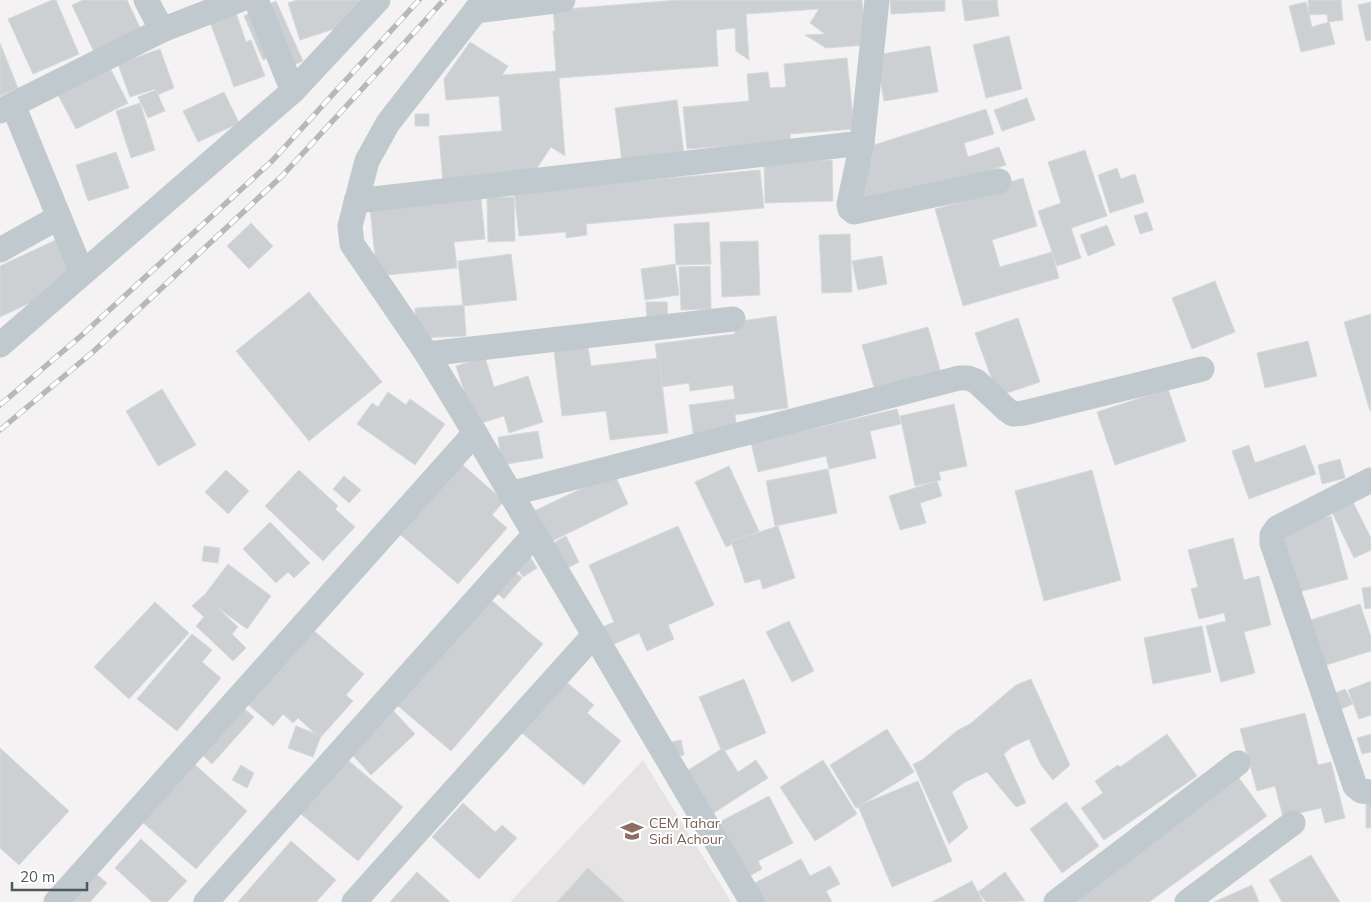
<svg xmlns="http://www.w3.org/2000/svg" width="1371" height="902" viewBox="0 0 1371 902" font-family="Mulish,sans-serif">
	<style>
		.education { fill: #e5e3e4 }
		.building { fill: #cdd0d3; stroke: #d7dadc }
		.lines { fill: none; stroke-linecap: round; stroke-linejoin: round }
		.street { stroke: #c0c9cd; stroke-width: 25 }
		.rail-casing { stroke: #b5b9bb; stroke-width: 5.5 }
		.rail { stroke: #fff; stroke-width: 4; stroke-dasharray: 11; stroke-linecap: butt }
		.labels { text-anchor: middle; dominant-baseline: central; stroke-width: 4; stroke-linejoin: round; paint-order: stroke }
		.education-label { font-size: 14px; fill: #785e54; stroke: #fff; text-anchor: start }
	</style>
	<rect width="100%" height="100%" fill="#f4f2f3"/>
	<polygon class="education" points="643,760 731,902 510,902"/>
	<g class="building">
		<polygon points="52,0 56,0 79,54 33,74 8,19"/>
		<polygon points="83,0 127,0 142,32 95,54 72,5"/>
		<polygon points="297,0 368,0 374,16 300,40 288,3"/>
		<polygon points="678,0 862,0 866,45 826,48 805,35 825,34 810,23 819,9 746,14 749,60 736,51 735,28 716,30 718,66 559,78 565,156 551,147 531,177 443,184 439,136 502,131 499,96 446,100 444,79 470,42 508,66 502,75 556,71 553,31 555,31 553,10"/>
		<polygon points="890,0 945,0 945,11 891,14"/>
		<polygon points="962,0 997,0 999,16 965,21"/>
		<polygon points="1308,0 1341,0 1343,20 1328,22 1327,14 1309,15"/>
		<polygon points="276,1 303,61 280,71 273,55 263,60 244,16"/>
		<polygon points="1306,2 1312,27 1329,22 1335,44 1301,52 1289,6"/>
		<polygon points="1371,2 1371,40 1366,41 1358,5"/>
		<polygon points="236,13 246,42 251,40 265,76 234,87 210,22"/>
		<polygon points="1009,36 1022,89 986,98 973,45"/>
		<polygon points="0,43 18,88 0,96"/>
		<polygon points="930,46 938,92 884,101 876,55"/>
		<polygon points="160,49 174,88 157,95 155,89 130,97 118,64"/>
		<polygon points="847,58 854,129 790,134 791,149 739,145 687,149 683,107 749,101 747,74 768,72 770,88 786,87 784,64"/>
		<polygon points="109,66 128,103 76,129 57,93"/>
		<polygon points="156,90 165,111 148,118 138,97"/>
		<polygon points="224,92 239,123 198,142 183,111"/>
		<polygon points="1027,98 1035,120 1002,131 994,110"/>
		<polygon points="677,100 684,154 622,162 615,108"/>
		<polygon points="140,103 155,150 131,158 116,111"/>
		<polygon points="986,109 994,134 964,143 968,157 999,147 1006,165 862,213 846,167 872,159 868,147"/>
		<rect x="415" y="114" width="14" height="12"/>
		<polygon points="1085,150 1107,216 1071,228 1081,258 1057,266 1038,211 1061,203 1048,162"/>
		<polygon points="116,152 129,188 88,201 76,165"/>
		<polygon points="832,160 833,201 765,203 764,161"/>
		<polygon points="1117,168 1121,179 1135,174 1144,202 1110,213 1098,175"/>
		<polygon points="760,170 764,208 586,224 587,235 566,238 566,232 519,236 514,190 559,188"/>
		<polygon points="1023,178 1037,226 992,240 1000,267 1052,252 1059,278 963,306 935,209 979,197 978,192"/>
		<polygon points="514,197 515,241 488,242 487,198"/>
		<polygon points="481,199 485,239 454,242 457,268 377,276 370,209"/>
		<polygon points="1147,212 1153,230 1140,234 1134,216"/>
		<polygon points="709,222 711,264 676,265 674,224"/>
		<polygon points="251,223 273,246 249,269 227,246"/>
		<polygon points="1107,225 1115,245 1088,256 1080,235"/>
		<polygon points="850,234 852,292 822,293 819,235"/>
		<polygon points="60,238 79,280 0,317 0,266"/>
		<polygon points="758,241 760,295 722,297 720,242"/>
		<polygon points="511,254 517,300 463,306 458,261"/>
		<polygon points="882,256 887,284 858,290 852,261"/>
		<polygon points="675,264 679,295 645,300 641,269"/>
		<polygon points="710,266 711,309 681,310 679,267"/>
		<polygon points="1215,281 1235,332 1192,349 1172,298"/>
		<polygon points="309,292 382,382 309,441 236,351"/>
		<polygon points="646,302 667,302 668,323 647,323"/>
		<polygon points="464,305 466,336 416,338 415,308"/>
		<polygon points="1371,314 1371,411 1370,411 1344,322"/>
		<polygon points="776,316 788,408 735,415 738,440 695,446 689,405 735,399 733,385 690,391 689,383 661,387 655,344 735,334 734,322"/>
		<polygon points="1018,318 1040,382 998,396 975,333"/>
		<polygon points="928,327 941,373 875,391 862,345"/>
		<polygon points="1308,341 1317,376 1265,388 1257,353"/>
		<polygon points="588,347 591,366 659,358 668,433 610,440 606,411 562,416 554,351"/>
		<polygon points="485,357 494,387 528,376 543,422 509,433 504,416 475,425 456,366"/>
		<polygon points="162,389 196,445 158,466 126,411"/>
		<polygon points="1168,389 1186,441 1115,465 1097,412"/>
		<polygon points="388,392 406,405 410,399 445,424 415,465 357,424 372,403 378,407"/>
		<polygon points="954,404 967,466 939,472 941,480 915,486 900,416"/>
		<polygon points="897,409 901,424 870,431 876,458 829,469 826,456 758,472 751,443"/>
		<polygon points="538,431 543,458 502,465 498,437"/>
		<polygon points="1249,445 1255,463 1305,445 1316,474 1249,499 1232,451"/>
		<polygon points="450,454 504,501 492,515 507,528 458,584 389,525"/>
		<polygon points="1340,459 1345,478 1322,484 1318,465"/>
		<polygon points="729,466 759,531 726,547 695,482"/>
		<polygon points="828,469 837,513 775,526 766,481"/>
		<polygon points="226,470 249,491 228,514 205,492"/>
		<polygon points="299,470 338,506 335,509 355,527 323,561 265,506"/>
		<polygon points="1092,470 1121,580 1044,601 1015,491"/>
		<polygon points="614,473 628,504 548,543 532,512"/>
		<polygon points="344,476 361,490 349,503 333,489"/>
		<polygon points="937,481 942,496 920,503 926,523 900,530 889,496"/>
		<polygon points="1351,498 1371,538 1371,550 1354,558 1330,508"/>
		<polygon points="1331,516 1348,579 1284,596 1267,534"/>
		<polygon points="270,522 310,563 294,578 288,572 276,583 243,549"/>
		<polygon points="678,526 714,605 668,625 674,639 647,651 639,633 596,652 588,633 614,622 589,565"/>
		<polygon points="778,526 795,578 763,589 760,579 745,583 731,541"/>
		<polygon points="566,536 579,562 564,570 551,544"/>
		<polygon points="1233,538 1244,580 1259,576 1271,625 1244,632 1255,673 1221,682 1206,626 1226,621 1224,613 1199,619 1191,589 1198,587 1188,550"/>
		<polygon points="204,546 220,548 218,563 202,561"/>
		<polygon points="525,549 537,568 523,577 510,558"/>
		<polygon points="228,564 271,596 247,629 203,597"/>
		<polygon points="507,566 522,578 504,599 489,587"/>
		<polygon points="1371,587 1371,608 1365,609 1362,588"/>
		<polygon points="483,593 543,644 451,751 391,700"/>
		<polygon points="204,595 238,627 232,634 246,648 233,661 196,626 204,617 192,606"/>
		<polygon points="155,602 189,633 129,699 94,667"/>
		<polygon points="1360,604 1371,637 1371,651 1320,667 1305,622"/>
		<polygon points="789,621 814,671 792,682 766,632"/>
		<polygon points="304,622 364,674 346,695 353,701 320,738 298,718 293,723 283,714 273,726 239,697"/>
		<polygon points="1202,626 1211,672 1153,684 1144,638"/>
		<polygon points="192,634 212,650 202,662 221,678 177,731 137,699"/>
		<polygon points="559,676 594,705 587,713 621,741 584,785 516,728"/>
		<polygon points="744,679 766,733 722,752 699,697"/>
		<polygon points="1031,679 1070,765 1053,780 1041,765 1029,739 1012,747 1004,754 1026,803 1016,807 987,772 965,782 952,792 968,828 949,844 913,764 922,760 958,730 970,724 1016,685"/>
		<polygon points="1371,681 1371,715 1359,719 1348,690"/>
		<polygon points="1345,689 1353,704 1339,710 1331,695"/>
		<polygon points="235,701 254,717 212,764 194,747"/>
		<polygon points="388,705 415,734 371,775 344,746"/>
		<polygon points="1305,713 1318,765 1331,762 1345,818 1325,823 1321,808 1283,817 1275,786 1257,791 1240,729"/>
		<polygon points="296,726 321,736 313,757 288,748"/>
		<polygon points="887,729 914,772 856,808 830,765"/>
		<polygon points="1167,734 1197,776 1104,840 1081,808 1103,793 1095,781 1118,765 1120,767"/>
		<polygon points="1371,734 1371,752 1362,754 1357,738"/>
		<polygon points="681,740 684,755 665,760 661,744"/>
		<polygon points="0,748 69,811 19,865 0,848"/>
		<polygon points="723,748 738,772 756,760 768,778 701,821 674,779"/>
		<polygon points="184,755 247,811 196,869 132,813"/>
		<polygon points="342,755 403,807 358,861 296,810"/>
		<polygon points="823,760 857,814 815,841 780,787"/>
		<polygon points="241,765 254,773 247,788 232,780"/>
		<polygon points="1236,774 1267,816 1149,902 1060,902"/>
		<polygon points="918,781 952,861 892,887 858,806"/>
		<polygon points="769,796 793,843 758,861 762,869 741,881 710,827"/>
		<polygon points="1066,802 1099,846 1062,873 1030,829"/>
		<polygon points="463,803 495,832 502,825 517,838 479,879 432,837"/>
		<rect x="1366" y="803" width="5" height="25"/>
		<polygon points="141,839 187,881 167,902 152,902 115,868"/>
		<polygon points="291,841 336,880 316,902 238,902"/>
		<polygon points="1311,855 1340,902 1282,902 1269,880"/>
		<polygon points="801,859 810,876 830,866 840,884 826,891 832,902 755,902 747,887"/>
		<polygon points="89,868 107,883 90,902 60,902"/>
		<polygon points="588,868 625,902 557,902"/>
		<polygon points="417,872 450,902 390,902"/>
		<polygon points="1005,872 1025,901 986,902 978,892"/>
		<polygon points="972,881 983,902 932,902"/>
		<polygon points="1252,885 1259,902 1214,902"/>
	</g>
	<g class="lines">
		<g class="street">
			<polyline points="146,0 162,30"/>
			<polyline points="256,0 293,91"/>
			<polyline points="484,0 388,123 367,161 350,226 352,244 427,354 475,433 752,902"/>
			<polyline points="877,0 862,143 849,204 850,209 854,212 999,181"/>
			<polyline points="475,11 563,0"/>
			<polyline points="13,105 82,273"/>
			<polyline points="0,111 162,30 239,0"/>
			<polyline points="356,201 862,143"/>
			<polyline points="0,250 59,217"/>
			<polyline points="0,345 293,91 378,0"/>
			<polyline points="427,354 733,319"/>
			<polyline points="1371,480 1277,528 1272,535 1272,543 1355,786 1361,791 1371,792"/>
			<polyline points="510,494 959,378 968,378 976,381 1007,410 1013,414 1024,413 1202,369"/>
			<polyline points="56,902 475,433"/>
			<polyline points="206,902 535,534"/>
			<polyline points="354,902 594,635"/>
			<polyline points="1056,902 1238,763"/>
			<polyline points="1187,902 1293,823"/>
		</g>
		<g class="rail-casing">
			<g id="rail">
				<polyline points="0,405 82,335 272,161 419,0"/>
				<polyline points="0,430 94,351 282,176 444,0"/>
			</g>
		</g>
		<use href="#rail" class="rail"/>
	</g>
	<defs>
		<g id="school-bare" transform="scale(1.725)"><path d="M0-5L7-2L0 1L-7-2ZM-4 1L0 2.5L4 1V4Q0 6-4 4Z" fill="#8d6e63" stroke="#fff" stroke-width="2.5" paint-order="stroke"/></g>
	</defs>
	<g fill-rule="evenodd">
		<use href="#school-bare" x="632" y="831"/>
	</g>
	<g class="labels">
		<g class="education-label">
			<text x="649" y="823">CEM Tahar<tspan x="649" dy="16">Sidi Achour</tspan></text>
		</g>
	</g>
	<path d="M12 882v8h75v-8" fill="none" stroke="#4c595d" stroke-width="2.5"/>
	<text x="20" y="882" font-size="15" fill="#4c595d" stroke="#ffffff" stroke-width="4" paint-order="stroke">20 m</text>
</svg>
